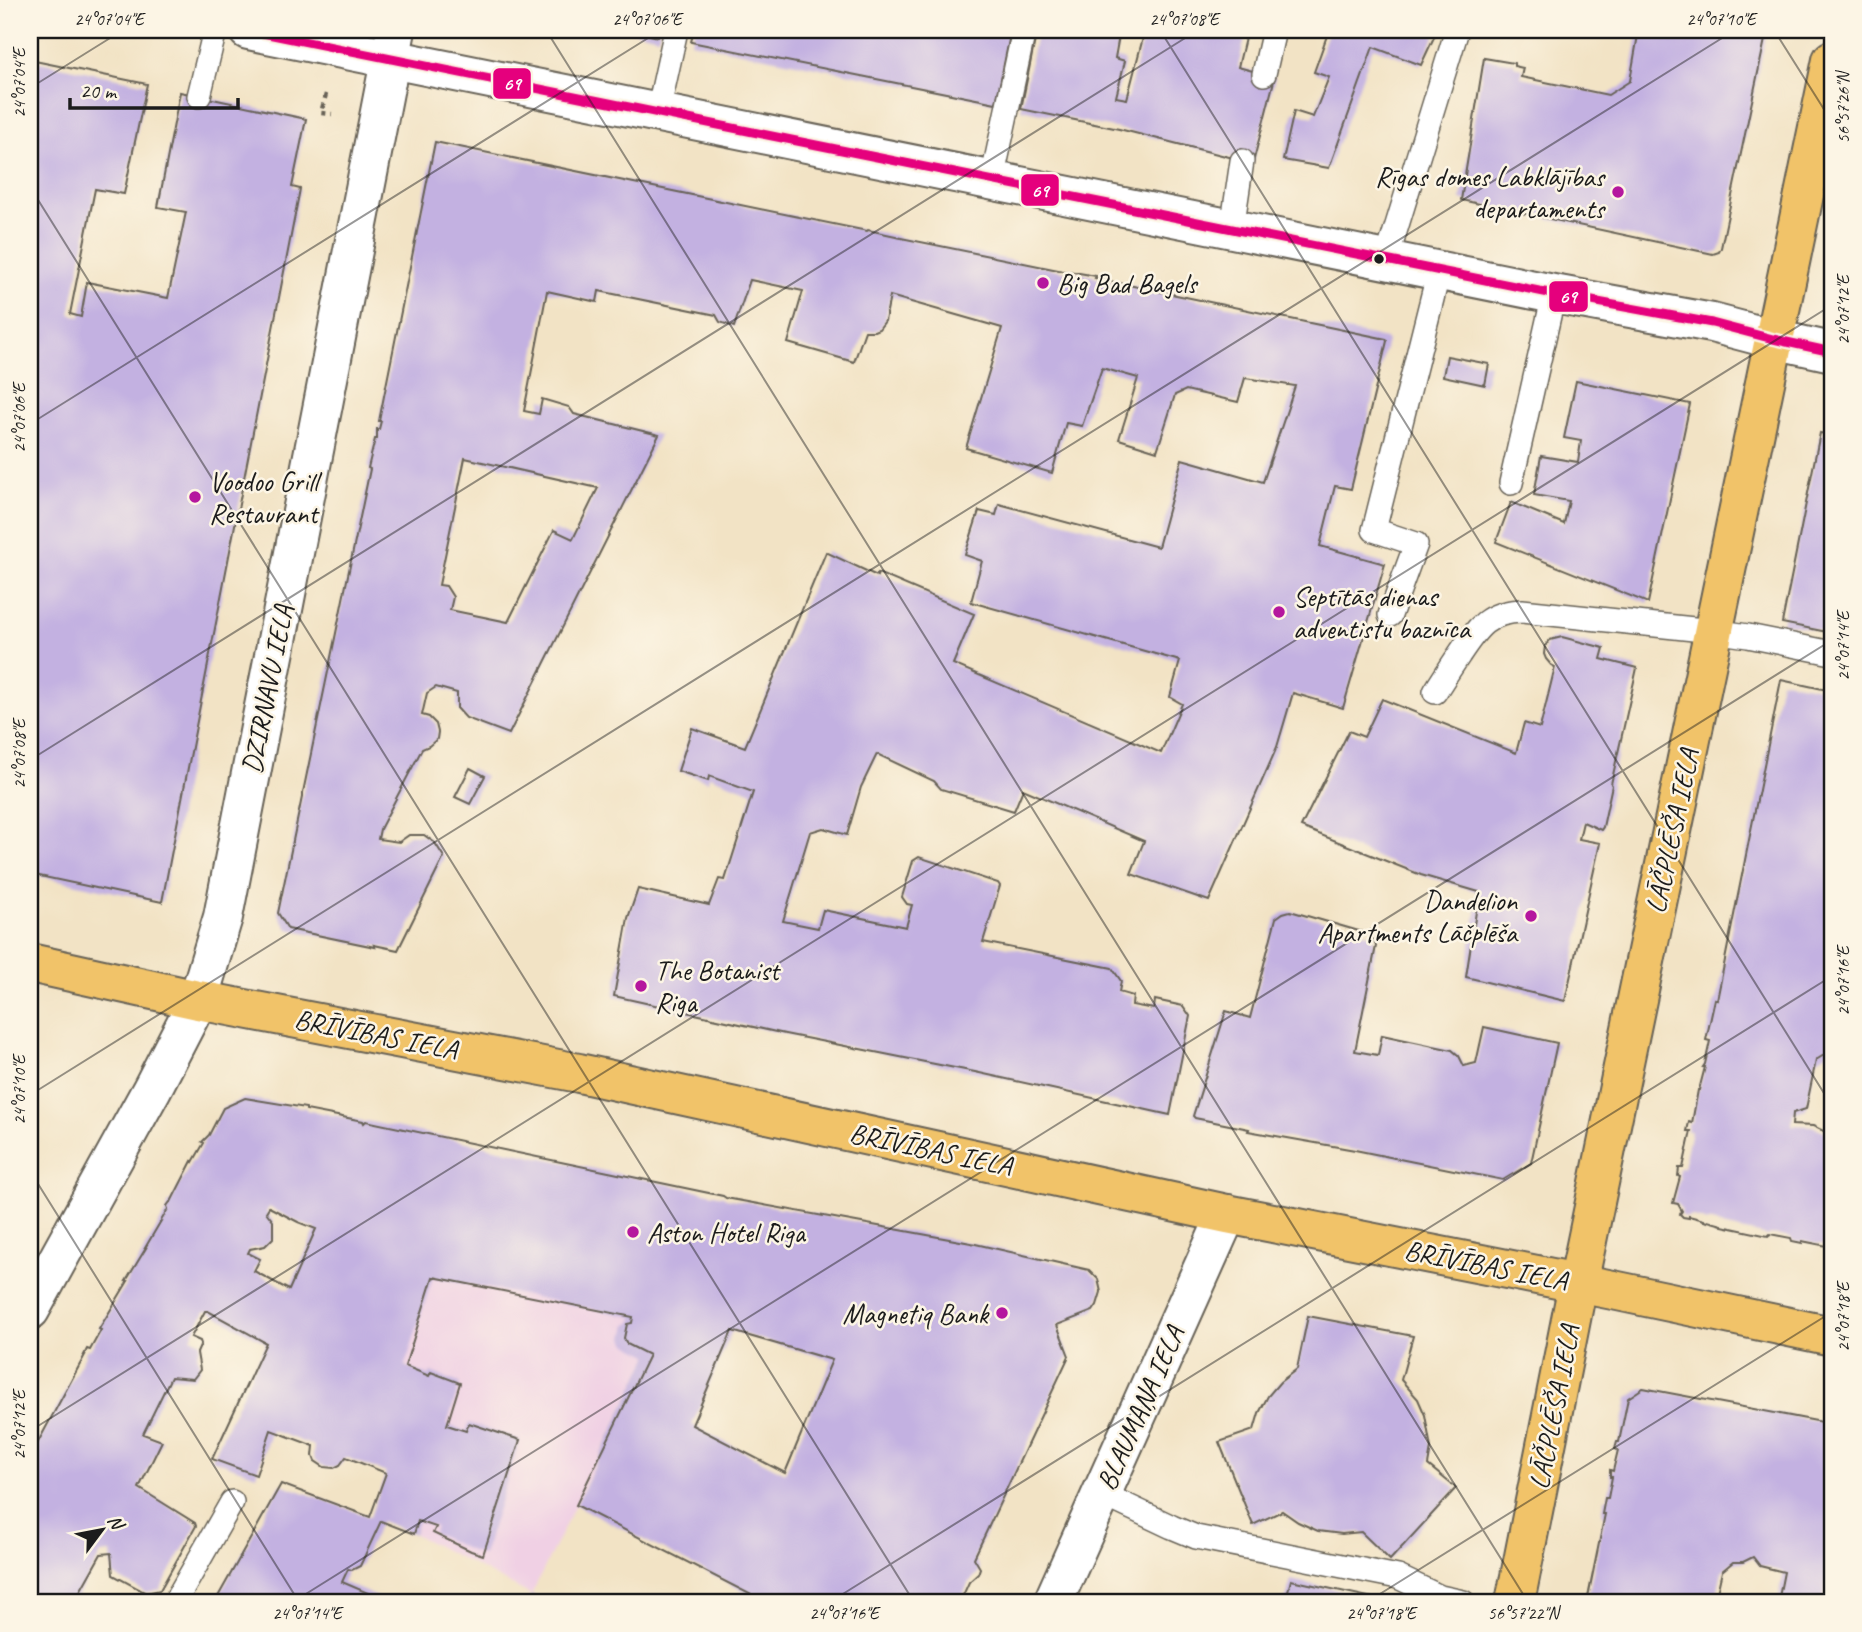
<svg xmlns="http://www.w3.org/2000/svg" width="1862" height="1632" viewBox="0 0 1862 1632" font-family="Caveat,sans-serif">
	<style>
		.built { fill: #f0d0e4 }
		.building { fill: #c3b1e1; fill-rule: evenodd }
		.lines { fill: none; stroke-linecap: round; stroke-linejoin: round }
		.lane-casing { stroke: #676257; stroke-width: 26 }
		.street-casing { stroke: #676257; stroke-width: 42 }
		.primary-casing { stroke: #676257; stroke-width: 42 }
		.highway-casing { stroke: #676257; stroke-width: 42 }
		.path { stroke: #676257; stroke-width: 4.5; stroke-dasharray: 5 5; stroke-linecap: butt }
		.lane { stroke: #fff; stroke-width: 23 }
		.street { stroke: #fff; stroke-width: 38 }
		.primary { stroke: #f1c369; stroke-width: 38 }
		.highway { stroke: #f1c369; stroke-width: 38 }
		.bus-1-casing { stroke: #fcf5e5; stroke-width: 14 }
		.bus-1 { stroke: #e5007d; stroke-width: 9 }
		.ticks { fill: none; stroke: #1c1c1c; stroke-width: 2; stroke-opacity: 0.45 }
		.poi-dot { fill: #b5179e; stroke: #fcf5e5; stroke-width: 2.5 }
		.bus-dot { fill: #1c1c1c; stroke: #fcf5e5; stroke-width: 2.5 }
		.labels { text-anchor: middle; dominant-baseline: central; stroke-width: 5; stroke-linejoin: round; paint-order: stroke }
		.poi-label { font-size: 28px; fill: #1c1c1c; stroke: #fcf5e5; text-anchor: start }
		.street-label { font-size: 28px; fill: #1c1c1c; stroke: #fcf5e5 }
		.line-badge { stroke: #fcf5e5; stroke-width: 2.5 }
		.badge-label { font-size: 19px; text-anchor: middle; font-weight: bold; fill: #fff }
		.neatline { fill: none; stroke: #1c1c1c; stroke-width: 2.5 }
		.ticks-label { font-size: 18px; text-anchor: middle; fill: #1c1c1c }
	</style>
	<rect width="100%" height="100%" fill="#fcf5e5"/>
	<filter id="ink" filterUnits="userSpaceOnUse"><feTurbulence type="fractalNoise" baseFrequency=".0143" numOctaves="2"/><feDisplacementMap in="SourceGraphic" scale="14" xChannelSelector="R" yChannelSelector="G"/><feConvolveMatrix kernelMatrix="1 2 1 2 8 2 1 2 1" color-interpolation-filters="sRGB"/></filter>
	<filter id="wash" filterUnits="userSpaceOnUse"><feTurbulence type="fractalNoise" baseFrequency=".00686" numOctaves="4" result="noise"/><feDisplacementMap in="SourceGraphic" scale="28" xChannelSelector="R" yChannelSelector="G"/><feGaussianBlur stdDeviation="1.57" result="paint"/><feColorMatrix in="noise" values="0 0 0 0 0 0 0 0 0 0 0 0 0 0 0 0 0 1.4 0 .05"/><feComposite in="paint" operator="in"/></filter>
	<g filter="url(#wash)">
		<rect width="100%" height="100%" fill="#f2e3c5"/>
		<polygon class="built" points="366,1121 723,1196 726,1198 531,1595 414,1534 460,1383 431,1372 429,1376 281,1310"/>
		<g id="blocks">
			<g class="building">
				<polygon points="629,30 660,30 658,37"/>
				<polygon points="694,30 1011,30 996,103 691,42"/>
				<polygon points="1037,30 1120,30 1115,58 1125,61 1116,97 1127,99 1145,30 1247,30 1238,67 1275,77 1253,163 1119,129 1021,109"/>
				<polygon points="1329,30 1421,30 1435,35 1421,65 1373,47 1329,168 1283,160 1294,111 1313,117 1329,77 1314,72"/>
				<polygon points="1630,30 1767,30 1721,248 1719,252 1713,254 1461,200 1484,58 1514,63 1514,66 1523,68 1521,77 1608,95 1630,81 1638,35 1634,35"/>
				<polygon points="30,60 147,84 124,194 95,189 70,314 81,317 87,282 168,298 186,212 158,207 180,92 306,119 292,187 300,189 162,902 30,874"/>
				<path d="M435,142L867,231L868,230L896,236V237L1068,272V271L1096,276L1095,278L1386,339L1387,341L1351,489L1335,486L1320,546L1385,564L1343,708L1293,693L1277,747L1209,901L1131,874L1144,841L1023,789L1014,811L941,789L934,781L877,754L861,787L847,835L823,828L810,832L783,921L818,928L823,910L906,927L912,905L907,904L902,897L913,861L919,857L998,883L1000,886L983,942L1112,968L1121,981L1119,992L1133,996L1132,1005L1154,1009L1155,1000L1183,1006L1190,1016L1170,1115L975,1072L785,1034L614,996L628,918L638,889L709,905L719,879L725,880L753,792L709,776L708,781L678,771L692,728L745,747L826,552L877,576L878,573L974,614L953,664L1161,753L1182,704L1170,697L1180,661L971,602L982,561L965,555L979,511L996,515L999,504L1158,547L1182,459L1263,482L1295,386L1245,378L1238,402L1186,390L1175,395L1157,451L1119,439L1138,378L1102,368L1082,426L1066,423L1052,473L966,448L1002,328L890,296L885,321L879,329L874,331H865L854,362L788,343L803,291L750,280L734,327L720,322L716,315L599,291L597,302L547,291L524,411L539,414L542,399L569,407L574,414L659,435L509,734L466,718L457,708V693L436,687L427,693L422,715L429,717L436,724L438,732L437,739L429,746L422,749L380,829L378,839L399,842L409,835H424L435,843L444,857L398,950L374,945L375,947L288,929L278,913L370,469L368,468L375,439H377V429H379L381,421H379ZM465,458L598,488L573,539L554,530L508,622L450,610L453,597L446,586L439,585Z"/>
				<polygon points="1447,356 1489,364 1485,385 1443,376"/>
				<polygon points="1576,381 1690,404 1648,603 1496,542 1511,502 1564,524 1569,501 1534,495 1541,456 1578,462 1581,441 1564,438"/>
				<polygon points="1820,433 1832,435 1832,633 1782,623"/>
				<polygon points="1562,637 1604,648 1601,659 1637,668 1611,784 1612,785 1603,827 1601,830 1583,822 1579,839 1600,843 1565,1001 1466,977 1479,892 1421,875 1301,827 1349,731 1364,737 1382,699 1516,753 1524,723 1540,728 1555,667 1551,665 1546,659 1544,654 1545,646 1550,640"/>
				<polygon points="1781,680 1832,691 1832,1050 1816,1060 1806,1109 1793,1113 1792,1125 1813,1126 1832,1135 1832,1247 1802,1241 1802,1243 1792,1241 1791,1238 1770,1234 1768,1236 1722,1226 1722,1225 1708,1221 1707,1222 1704,1221 1704,1220 1689,1216 1689,1218 1683,1217 1680,1214 1682,1211 1678,1204 1673,1203 1680,1177 1678,1176 1679,1168 1683,1168 1691,1131 1687,1131 1689,1122 1692,1123 1698,1090 1699,1090 1705,1067 1703,1067 1705,1064 1710,1041 1706,1040 1715,999 1717,1000"/>
				<polygon points="470,768 485,776 470,804 455,797"/>
				<polygon points="1290,911 1369,934 1373,938 1376,946 1355,1051 1378,1055 1382,1035 1452,1050 1459,1056 1464,1066 1476,1063 1484,1027 1557,1043 1531,1163 1503,1180 1355,1150 1248,1131 1249,1129 1195,1118 1193,1116 1226,1011 1250,1018 1276,918 1283,913"/>
				<path d="M245,1098L306,1108V1110L363,1121L364,1123L366,1121L723,1196L726,1198L971,1243L1089,1270L1098,1279L1101,1292L1097,1305L1093,1311L1057,1325L1069,1356L974,1558L980,1568L978,1574L969,1582L960,1602H765L576,1505L649,1355L627,1344L624,1338L627,1324L632,1323L633,1317L433,1277L405,1366L429,1376L431,1372L460,1383L447,1425L466,1431L469,1423L520,1440L483,1555L471,1551L433,1533L436,1527L418,1521L414,1534L381,1521L360,1566L352,1570L348,1569L342,1582L382,1599L381,1602H215L281,1484L370,1517L386,1473L346,1457L340,1465L334,1468L324,1467L315,1461L313,1456L314,1446L271,1430L256,1475L212,1459L266,1343L208,1311H205L191,1337L200,1341L201,1344L197,1353L200,1370L193,1379L171,1377L143,1434L162,1441L139,1488L195,1523L196,1526L160,1590L146,1593L113,1575L111,1553L101,1554L74,1602H30V1457L85,1355H84L87,1349L90,1350L101,1330L99,1329L128,1281H126L146,1248H145L168,1209L167,1206L170,1202H171L192,1161L193,1162L204,1143L202,1142L209,1135L223,1108ZM269,1207L298,1222L316,1229L289,1290L254,1271L260,1259L248,1253L250,1249L265,1246L273,1238V1221L266,1212ZM732,1331L832,1360L785,1473L692,1425Z"/>
				<polygon points="1308,1316 1413,1336 1401,1380 1418,1399 1425,1415 1431,1448 1428,1465 1456,1488 1390,1560 1361,1532 1342,1534 1318,1531 1298,1522 1282,1511 1253,1525 1219,1442 1254,1430 1259,1413 1268,1396 1280,1382 1297,1369"/>
				<polygon points="1643,1388 1822,1422 1822,1425 1832,1427 1832,1576 1828,1575 1823,1602 1778,1602 1784,1572 1760,1566 1753,1557 1743,1562 1733,1562 1722,1571 1715,1602 1587,1602 1605,1514 1602,1514 1605,1498 1608,1498 1612,1477 1610,1477 1610,1470 1613,1471 1618,1450 1615,1449 1617,1442 1619,1442 1628,1398"/>
				<polygon points="1291,1580 1387,1601 1387,1602 1285,1602"/>
				<polygon points="531,1595 550,1602 528,1602"/>
			</g>
		</g>
	</g>
	<g filter="url(#ink)">
		<use href="#blocks" fill-opacity="0" stroke="#676257" stroke-width="2"/>
		<g class="lines">
			<g class="lane-casing">
				<g id="lane">
					<polyline points="1264,74 1274,30"/>
					<polyline points="199,96 215,30"/>
					<polyline points="658,112 676,30"/>
					<polyline points="992,180 1024,30"/>
					<polyline points="1232,229 1242,161"/>
					<polyline points="1386,261 1457,30"/>
					<polyline points="1511,483 1554,294"/>
					<polyline points="1390,615 1416,544 1374,530 1439,271"/>
					<path d="M1435,692C1443,679 1451,667 1459,655C1477,628 1487,612 1522,611L1713,631L1748,636L1832,653"/>
					<polyline points="1102,1494 1172,1527 1196,1537 1398,1577 1440,1597 1463,1602"/>
					<polyline points="175,1602 232,1502"/>
				</g>
			</g>
			<g class="street-casing">
				<g id="street">
					<polyline points="248,30 1554,294 1712,323 1773,339 1832,352"/>
					<polyline points="30,1310 152,1089 198,1000 223,917 396,30"/>
					<polyline points="1053,1602 1227,1214"/>
				</g>
			</g>
			<g class="primary-casing">
				<polyline id="primary" points="1515,1602 1578,1284 1832,60"/>
			</g>
			<g class="highway-casing">
				<polyline id="highway" points="30,963 198,1000 579,1073 1227,1214 1613,1290 1832,1336"/>
			</g>
			<polyline class="path" points="326,94 321,113 332,114"/>
			<use href="#lane" class="lane"/>
			<use href="#street" class="street"/>
			<use href="#primary" class="primary"/>
			<use href="#highway" class="highway"/>
			<g class="bus-1-casing">
				<polyline id="bus-1" points="248,30 1554,294 1712,323 1773,339 1832,352"/>
			</g>
			<use href="#bus-1" class="bus-1"/>
		</g>
	</g>
	<path class="ticks" d="M546,30L1528,1602M1160,30L1832,1106M1774,30L1832,122M30,88L123,30M30,187L914,1602M30,424L661,30M30,760L1198,30M30,1095L1735,30M30,1171L299,1602M30,1431L1832,305M293,1602L1832,640M830,1602L1832,976M1367,1602L1832,1312"/>
	<g class="poi-dot">
		<circle cx="1618" cy="192" r="7"/>
		<circle cx="1043" cy="283" r="7"/>
		<circle cx="195" cy="497" r="7"/>
		<circle cx="1279" cy="612" r="7"/>
		<circle cx="1531" cy="916" r="7"/>
		<circle cx="641" cy="986" r="7"/>
		<circle cx="633" cy="1232" r="7"/>
		<circle cx="1002" cy="1313" r="7"/>
	</g>
	<circle class="bus-dot" cx="1379" cy="259" r="6"/>
	<g class="labels">
		<g class="poi-label">
			<text x="1604" y="176" text-anchor="end">Rīgas domes Labklājības<tspan x="1604" dy="32">departaments</tspan></text>
			<text x="1057" y="283">Big Bad Bagels</text>
			<text x="209" y="481">Voodoo Grill<tspan x="209" dy="32">Restaurant</tspan></text>
			<text x="1293" y="596">Septītās dienas<tspan x="1293" dy="32">adventistu baznīca</tspan></text>
			<text x="1517" y="900" text-anchor="end">Dandelion<tspan x="1517" dy="32">Apartments Lāčplēša</tspan></text>
			<text x="655" y="970">The Botanist<tspan x="655" dy="32">Riga</tspan></text>
			<text x="647" y="1232">Aston Hotel Riga</text>
			<text x="988" y="1313" text-anchor="end">Magnetiq Bank</text>
		</g>
		<g class="street-label">
			<text transform="translate(267 689) rotate(-79)">DZIRNAVU IELA</text>
			<text transform="translate(1672 831) rotate(-78)">LĀČPLĒŠA IELA</text>
			<text transform="translate(376 1034) rotate(11)">BRĪVĪBAS IELA</text>
			<text transform="translate(931 1149) rotate(12)">BRĪVĪBAS IELA</text>
			<text transform="translate(1486 1265) rotate(11)">BRĪVĪBAS IELA</text>
			<text transform="translate(1554 1407) rotate(-79)">LĀČPLĒŠA IELA</text>
			<text transform="translate(1140 1408) rotate(-66)">BLAUMAŅA IELA</text>
		</g>
	</g>
	<g class="line-badge">
		<rect x="492" y="67" width="40" height="33" rx="7" fill="#e5007d"/>
		<rect x="1020" y="173" width="40" height="34" rx="7" fill="#e5007d"/>
		<rect x="1548" y="280" width="41" height="33" rx="7" fill="#e5007d"/>
	</g>
	<g class="badge-label">
		<text x="512" y="90">69</text>
		<text x="1040" y="197">69</text>
		<text x="1568" y="303">69</text>
	</g>
	<rect width="1862" height="1632" fill="none" stroke="#fcf5e5" stroke-width="77"/>
	<g transform="translate(102 1530) rotate(58)" stroke="#fcf5e5" stroke-width="5" paint-order="stroke">
	<path d="M0-5L12 26L0 18L-12 26Z" fill="#1c1c1c"/>
	<text y="-10" font-size="19" font-weight="bold" text-anchor="middle" fill="#1c1c1c">N</text>
	</g>
	<path d="M70 98v10h168v-10" fill="none" stroke="#1c1c1c" stroke-width="3.5"/>
	<text x="80" y="98" font-size="21" fill="#1c1c1c" stroke="#fcf5e5" stroke-width="5" paint-order="stroke">20 m</text>
	<rect x="38" y="38" width="1786" height="1556" class="neatline"/>
	<g class="ticks-label">
		<text x="109" y="25">24°07'04"E</text>
		<text x="647" y="25">24°07'06"E</text>
		<text x="1184" y="25">24°07'08"E</text>
		<text x="1721" y="25">24°07'10"E</text>
		<text transform="translate(19 83) rotate(-90)" y="6">24°07'04"E</text>
		<text transform="translate(1843 108) rotate(-90)" y="6">56°57'26"N</text>
		<text transform="translate(1843 310) rotate(-90)" y="6">24°07'12"E</text>
		<text transform="translate(19 418) rotate(-90)" y="6">24°07'06"E</text>
		<text transform="translate(1843 646) rotate(-90)" y="6">24°07'14"E</text>
		<text transform="translate(19 754) rotate(-90)" y="6">24°07'08"E</text>
		<text transform="translate(1843 981) rotate(-90)" y="6">24°07'16"E</text>
		<text transform="translate(19 1090) rotate(-90)" y="6">24°07'10"E</text>
		<text transform="translate(1843 1317) rotate(-90)" y="6">24°07'18"E</text>
		<text transform="translate(19 1425) rotate(-90)" y="6">24°07'12"E</text>
		<text x="307" y="1619">24°07'14"E</text>
		<text x="844" y="1619">24°07'16"E</text>
		<text x="1381" y="1619">24°07'18"E</text>
		<text x="1523" y="1619">56°57'22"N</text>
	</g>
</svg>
